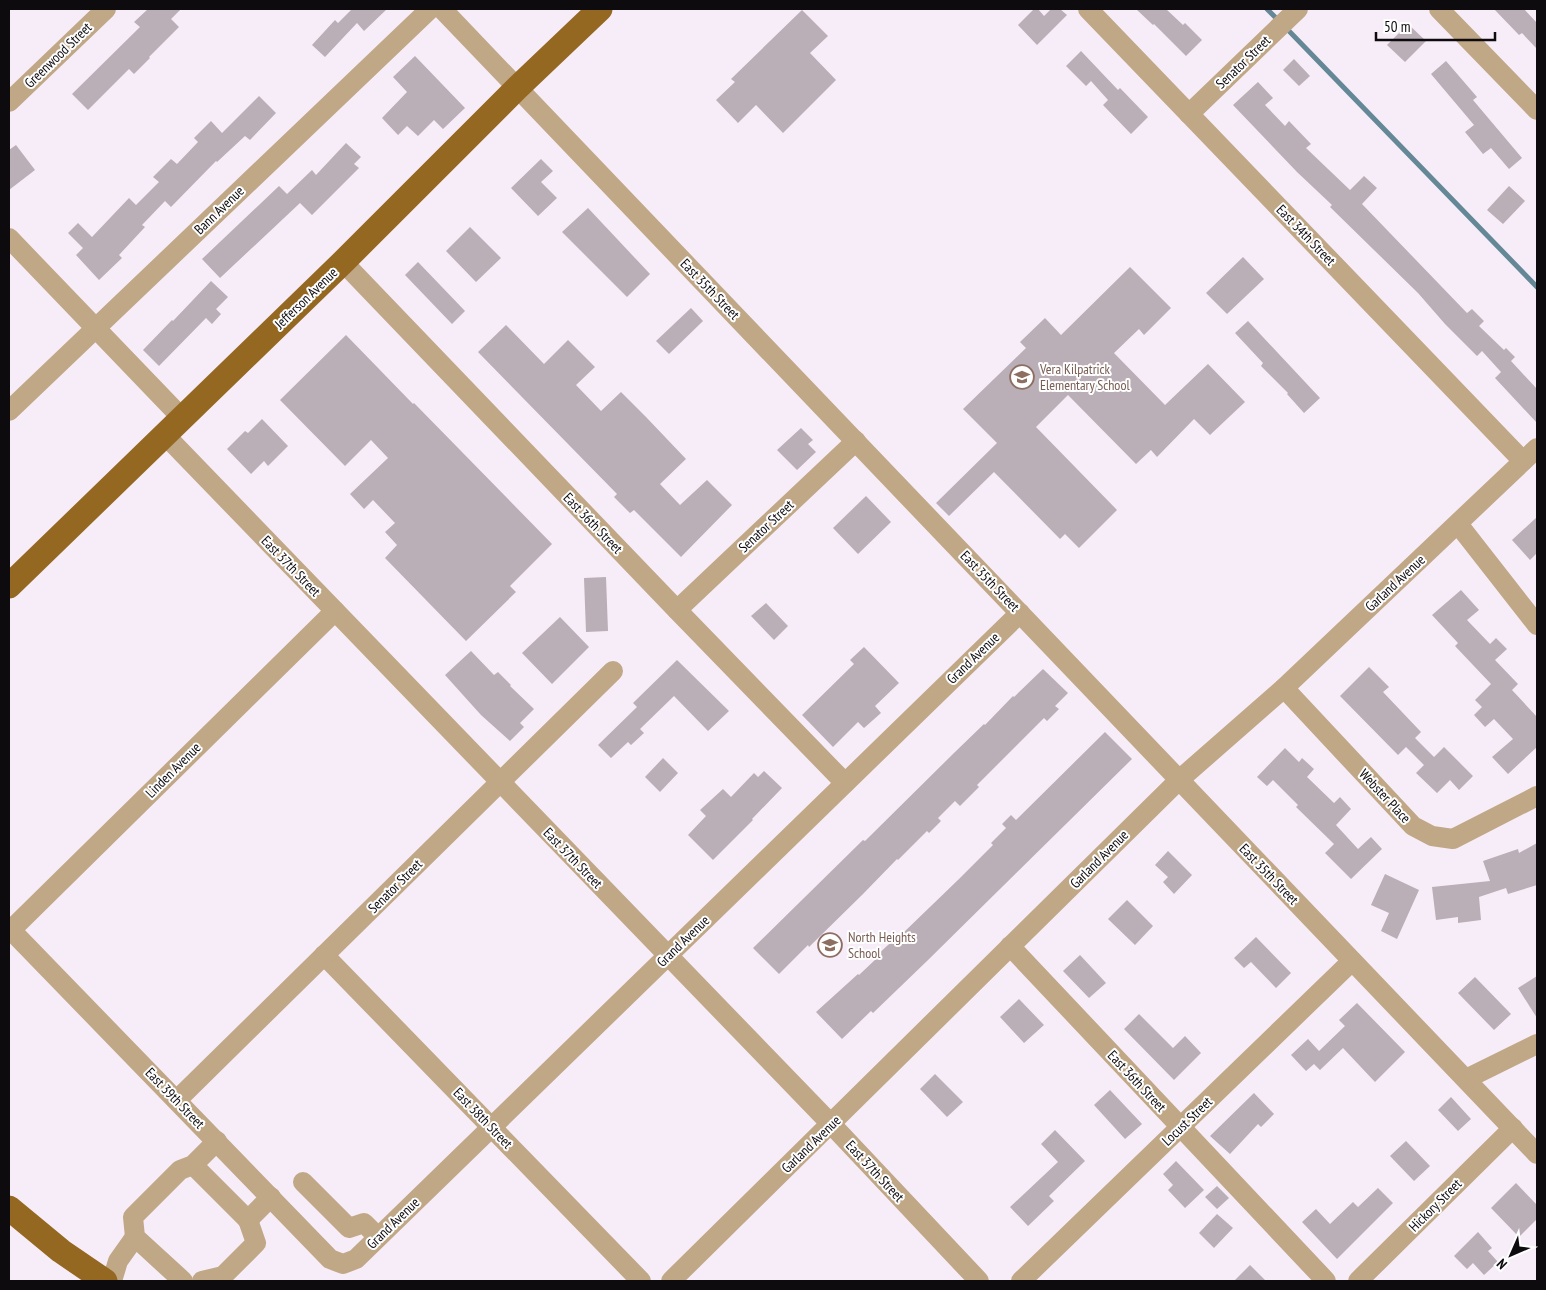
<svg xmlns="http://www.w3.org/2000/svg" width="1546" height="1290" viewBox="0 0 1546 1290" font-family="'PT Sans Narrow',sans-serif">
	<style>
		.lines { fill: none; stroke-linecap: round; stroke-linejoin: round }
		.stream { stroke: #648895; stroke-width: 5 }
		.building { fill: #baaeb7 }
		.minor { stroke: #c0a786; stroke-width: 20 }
		.major { stroke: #956822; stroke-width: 25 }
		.labels { text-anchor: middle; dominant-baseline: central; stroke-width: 4; stroke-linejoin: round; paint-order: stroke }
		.street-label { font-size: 14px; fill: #0e0b0f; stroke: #fefefe }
		.education-label { font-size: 14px; fill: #785e54; stroke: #fefefe; text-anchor: start }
	</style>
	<rect width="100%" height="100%" fill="#f7edf9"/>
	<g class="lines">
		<g class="stream">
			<polyline points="1267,9 1275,17"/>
			<polyline points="1289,31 1537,287"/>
		</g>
	</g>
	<g class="building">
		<polygon points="148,9 181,9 171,19 179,27 149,57 150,58 134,74 129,69 88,110 72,94 140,27 134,22"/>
		<polygon points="352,9 387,9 364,31 357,23 325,57 312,45 335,20 338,23"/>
		<polygon points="1034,9 1038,9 1044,16 1051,9 1060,9 1067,15 1037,45 1018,25"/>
		<polygon points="1136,9 1166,9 1183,25 1185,23 1202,40 1186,56 1154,24 1153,25"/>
		<polygon points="1494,9 1524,9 1537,23 1537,49 1522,33 1519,35"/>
		<polygon points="802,10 828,36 810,53 836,80 783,133 756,105 738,123 716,100 735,82 731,79"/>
		<polygon points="1408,24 1426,41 1405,62 1387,45"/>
		<polygon points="1081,51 1118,90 1120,88 1148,117 1131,134 1103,105 1108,100 1091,81 1086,86 1066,66"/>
		<polygon points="415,56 465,108 443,129 434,120 418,136 407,126 398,135 382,118 407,92 393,77"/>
		<polygon points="1294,59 1310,76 1299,86 1283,70"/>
		<polygon points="1446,61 1477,97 1473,100 1522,158 1509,169 1491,148 1483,154 1465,132 1474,125 1431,74"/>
		<polygon points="1258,82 1273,98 1265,105 1285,126 1289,121 1311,144 1306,148 1350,190 1364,176 1377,188 1362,204 1467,313 1472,309 1484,321 1479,326 1504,350 1506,348 1515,357 1511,361 1537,389 1537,423 1495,378 1501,372 1482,351 1477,356 1445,324 1418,293 1330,207 1332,205 1297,172 1233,105"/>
		<polygon points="259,96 276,113 250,140 245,136 217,162 216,161 171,207 165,201 142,225 145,227 119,255 122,258 99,280 76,255 83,248 68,233 78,223 92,237 129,198 136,205 159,182 153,177 171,159 177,164 198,142 194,138 211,121 222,133"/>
		<polygon points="346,143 361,157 354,164 359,168 312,215 300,203 220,278 202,259 279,186 287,194 312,170 316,175"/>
		<polygon points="16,145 35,170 9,190 9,150"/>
		<polygon points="541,159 553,171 541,182 557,198 538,216 511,188"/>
		<polygon points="1509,186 1525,201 1503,224 1487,210"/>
		<polygon points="588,208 650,274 627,297 562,232"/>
		<polygon points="470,227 501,258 476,282 446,251"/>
		<polygon points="1243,257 1264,279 1227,314 1206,293"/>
		<polygon points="418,262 465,311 452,324 405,275"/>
		<polygon points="1130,267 1171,308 1144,335 1139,329 1114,353 1165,405 1208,364 1245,402 1210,435 1194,419 1157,457 1151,450 1136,464 1068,395 1036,427 1117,510 1079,548 1065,534 1060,539 994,472 949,516 936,503 997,443 963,409 1026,348 1020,342 1045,318 1061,335"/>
		<polygon points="211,281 228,297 216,309 221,314 212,324 206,318 159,366 143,350 172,320 173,321"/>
		<polygon points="691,308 703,321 669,354 656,341"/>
		<polygon points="1248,321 1320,398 1304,413 1287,394 1288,393 1261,366 1263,363 1235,333"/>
		<polygon points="506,325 544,364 568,340 595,367 576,385 601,411 621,392 646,417 686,459 660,484 680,505 707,480 732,505 681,557 634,510 630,513 614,497 617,494 478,352"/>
		<polygon points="346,335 413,404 414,403 552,544 510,586 516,592 466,641 385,558 397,545 385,532 395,523 373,500 364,509 350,494 388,458 371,440 345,466 280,400"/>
		<polygon points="262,419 288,446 268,466 264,461 251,474 227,449 245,431 248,433"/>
		<polygon points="801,428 813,440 808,444 816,452 797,470 777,450"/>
		<polygon points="866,496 891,522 858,554 833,528"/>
		<polygon points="1537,517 1537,553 1530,560 1512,540"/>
		<polygon points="606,577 608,631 586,632 584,578"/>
		<polygon points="1461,590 1479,610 1467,620 1490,644 1496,638 1507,649 1495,660 1518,684 1512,690 1537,717 1537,747 1508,774 1492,757 1513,739 1494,719 1485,727 1474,715 1482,707 1475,700 1491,684 1455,646 1458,643 1432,615"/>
		<polygon points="766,603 788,626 774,640 751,616"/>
		<polygon points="560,617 589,647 552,684 522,653"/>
		<polygon points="864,647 899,683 875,706 881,713 864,728 858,722 833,747 802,715 854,664 850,660"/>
		<polygon points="471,651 494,675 498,672 511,685 510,686 534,709 520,723 524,727 510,741 481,715 445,675"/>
		<polygon points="677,660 729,711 708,731 674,696 640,729 644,733 631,745 628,742 611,758 598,745 637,707 633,703"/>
		<polygon points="1369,667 1389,687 1383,692 1421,732 1415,738 1434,757 1444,747 1473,776 1459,790 1450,780 1437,793 1416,773 1424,765 1406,747 1398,755 1340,696"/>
		<polygon points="1043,669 1068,693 1055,706 1059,709 1047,721 1044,718 977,785 979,787 960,806 955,801 938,818 941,821 929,833 927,831 898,860 897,859 863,894 809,947 808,945 779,974 753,948 863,840 865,841 955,752 984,724 985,725 1013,696 1014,697"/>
		<polygon points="1105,732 1132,759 927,961 873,1013 871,1011 842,1039 816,1012 858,974 859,975 877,958 875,957 901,933 902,934 959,879 993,845 991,843 1006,828 1002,824 1011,815 1016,820"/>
		<polygon points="1285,748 1299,762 1302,758 1314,769 1307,777 1334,803 1340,797 1351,809 1336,825 1358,849 1371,837 1382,849 1351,879 1325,853 1334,844 1296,807 1298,805 1273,780 1267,786 1257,777"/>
		<polygon points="663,758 678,773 660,792 645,777"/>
		<polygon points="764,771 782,788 752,819 753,820 713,860 688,835 706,816 700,810 723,789 731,797 754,773 758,777"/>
		<polygon points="1537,843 1537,885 1508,894 1506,888 1479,897 1481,920 1458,923 1458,917 1436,920 1432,887 1490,881 1483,861 1518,849 1519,853"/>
		<polygon points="1168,851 1192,875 1174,894 1163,882 1168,877 1155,865"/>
		<polygon points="1385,874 1419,890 1397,939 1381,931 1389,913 1371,905"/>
		<polygon points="1127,900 1153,926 1135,945 1108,919"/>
		<polygon points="1256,937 1291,973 1276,988 1251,962 1244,968 1234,958"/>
		<polygon points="1080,955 1106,983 1089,998 1063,971"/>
		<polygon points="1537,976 1537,1018 1518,988"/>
		<polygon points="1475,977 1511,1014 1494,1030 1458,993"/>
		<polygon points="1019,999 1044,1025 1024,1043 1000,1017"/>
		<polygon points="1357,1003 1405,1052 1375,1082 1343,1048 1320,1070 1314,1064 1306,1071 1291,1055 1308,1039 1319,1051 1345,1026 1339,1020"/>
		<polygon points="1139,1014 1173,1048 1185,1036 1201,1053 1174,1080 1124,1029"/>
		<polygon points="935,1074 963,1102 947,1117 920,1089"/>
		<polygon points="1110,1090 1142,1124 1125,1139 1094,1105"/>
		<polygon points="1254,1093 1274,1114 1261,1127 1258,1124 1230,1154 1210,1136"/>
		<polygon points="1451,1097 1471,1119 1458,1131 1438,1110"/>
		<polygon points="1055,1130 1085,1161 1049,1196 1054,1201 1028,1226 1010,1207 1058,1162 1041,1144"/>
		<polygon points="1406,1141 1430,1166 1414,1181 1390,1156"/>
		<polygon points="1176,1161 1204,1190 1185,1208 1168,1190 1173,1185 1163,1174"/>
		<polygon points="1516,1183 1537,1205 1537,1219 1519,1237 1491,1208"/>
		<polygon points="1217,1186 1229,1198 1217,1209 1205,1197"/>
		<polygon points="1378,1188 1393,1203 1337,1259 1302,1222 1316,1209 1330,1224 1353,1202 1358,1207"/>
		<polygon points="1217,1214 1233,1228 1214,1248 1199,1233"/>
		<polygon points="1478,1232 1492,1248 1488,1251 1498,1262 1484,1275 1473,1263 1467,1269 1454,1256"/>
		<polygon points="1250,1265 1266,1281 1234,1281"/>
	</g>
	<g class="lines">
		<g class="minor">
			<polyline points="442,9 1537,1154"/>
			<polyline points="1088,9 1523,461"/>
			<polyline points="1439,9 1537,110"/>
			<polyline points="9,102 106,9"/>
			<polyline points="1189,114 1298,9"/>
			<polyline points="9,238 182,418"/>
			<polyline points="343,262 677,610 845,783"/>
			<polyline points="9,411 430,9"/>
			<polyline points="165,435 831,1124 979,1281"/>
			<polyline points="1458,524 1537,625"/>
			<polyline points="677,610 856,441"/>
			<polyline points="1284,688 1413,826 1432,836 1453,839 1537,796"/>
			<polyline points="9,928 330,1259 343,1264 356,1259 1020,613"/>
			<polyline points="11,930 335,611"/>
			<polyline points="1010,946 1326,1281"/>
			<polyline points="324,955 641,1281"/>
			<polyline points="1466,1079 1537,1044"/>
			<polyline points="177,1100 613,671"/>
			<polyline points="193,1165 248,1220 271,1197"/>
			<polyline points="303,1182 349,1228 364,1223 378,1237"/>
			<polyline points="112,1281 118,1261 135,1237"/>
			<polyline points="183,1281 135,1237 133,1217 180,1170 193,1165 217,1141"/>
			<polyline points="202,1281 223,1276 256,1243 248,1220"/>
			<polyline points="671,1281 1179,780 1284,688 1537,448"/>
			<polyline points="1021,1281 1352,961"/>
			<polyline points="1358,1281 1513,1128"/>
		</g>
		<g class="major">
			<polyline points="9,586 343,262 517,88 600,9"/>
			<polyline points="9,1208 61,1251 105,1281"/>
		</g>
	</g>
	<defs>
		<g id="school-ring" transform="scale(1.25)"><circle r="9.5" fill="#fefefe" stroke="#8d6e63" stroke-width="1.5"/><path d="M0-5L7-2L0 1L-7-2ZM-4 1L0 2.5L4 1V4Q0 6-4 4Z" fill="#8d6e63"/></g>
	</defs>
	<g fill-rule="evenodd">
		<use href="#school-ring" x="1022" y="377"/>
		<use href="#school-ring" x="830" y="945"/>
	</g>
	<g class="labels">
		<g class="street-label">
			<text transform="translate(58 55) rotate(-44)">Greenwood Street</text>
			<text transform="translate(1243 62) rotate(-44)">Senator Street</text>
			<text transform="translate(219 210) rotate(-44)">Bann Avenue</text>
			<text transform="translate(1306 235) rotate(46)">East 34th Street</text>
			<text transform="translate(710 289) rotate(46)">East 35th Street</text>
			<text transform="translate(306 298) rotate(-44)">Jefferson Avenue</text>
			<text transform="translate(593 523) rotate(46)">East 36th Street</text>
			<text transform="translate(766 526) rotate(-43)">Senator Street</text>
			<text transform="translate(291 566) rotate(46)">East 37th Street</text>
			<text transform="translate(990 581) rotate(46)">East 35th Street</text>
			<text transform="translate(1395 583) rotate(-43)">Garland Avenue</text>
			<text transform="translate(973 658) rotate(-44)">Grand Avenue</text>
			<text transform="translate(173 770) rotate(-45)">Linden Avenue</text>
			<text transform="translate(1385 796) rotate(47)">Webster Place</text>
			<text transform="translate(573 858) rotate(46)">East 37th Street</text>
			<text transform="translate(1099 859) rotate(-45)">Garland Avenue</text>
			<text transform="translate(1269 874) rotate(46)">East 35th Street</text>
			<text transform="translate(395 886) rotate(-45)">Senator Street</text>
			<text transform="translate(683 941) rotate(-44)">Grand Avenue</text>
			<text transform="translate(1137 1081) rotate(47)">East 36th Street</text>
			<text transform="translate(175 1098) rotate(46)">East 39th Street</text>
			<text transform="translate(483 1118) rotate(46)">East 38th Street</text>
			<text transform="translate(1187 1121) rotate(-44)">Locust Street</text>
			<text transform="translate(811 1144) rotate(-44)">Garland Avenue</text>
			<text transform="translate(875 1171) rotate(47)">East 37th Street</text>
			<text transform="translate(1435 1205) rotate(-45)">Hickory Street</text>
			<text transform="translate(393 1223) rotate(-44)">Grand Avenue</text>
		</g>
		<g class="education-label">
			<text x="1040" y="369">Vera Kilpatrick<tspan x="1040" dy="16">Elementary School</tspan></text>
			<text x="848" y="937">North Heights<tspan x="848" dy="16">School</tspan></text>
		</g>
	</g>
	<rect width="1546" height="1290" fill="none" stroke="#0e0b0f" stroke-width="20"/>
	<g transform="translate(1511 1255) rotate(225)" stroke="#fefefe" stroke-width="4" paint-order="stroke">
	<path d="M0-4L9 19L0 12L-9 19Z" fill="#0e0b0f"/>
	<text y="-8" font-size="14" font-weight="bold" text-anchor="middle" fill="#0e0b0f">N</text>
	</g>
	<path d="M1376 32v8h119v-8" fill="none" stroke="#0e0b0f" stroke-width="2.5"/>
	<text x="1384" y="32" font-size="15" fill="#0e0b0f" stroke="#fefefe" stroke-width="4" paint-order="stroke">50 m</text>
</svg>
